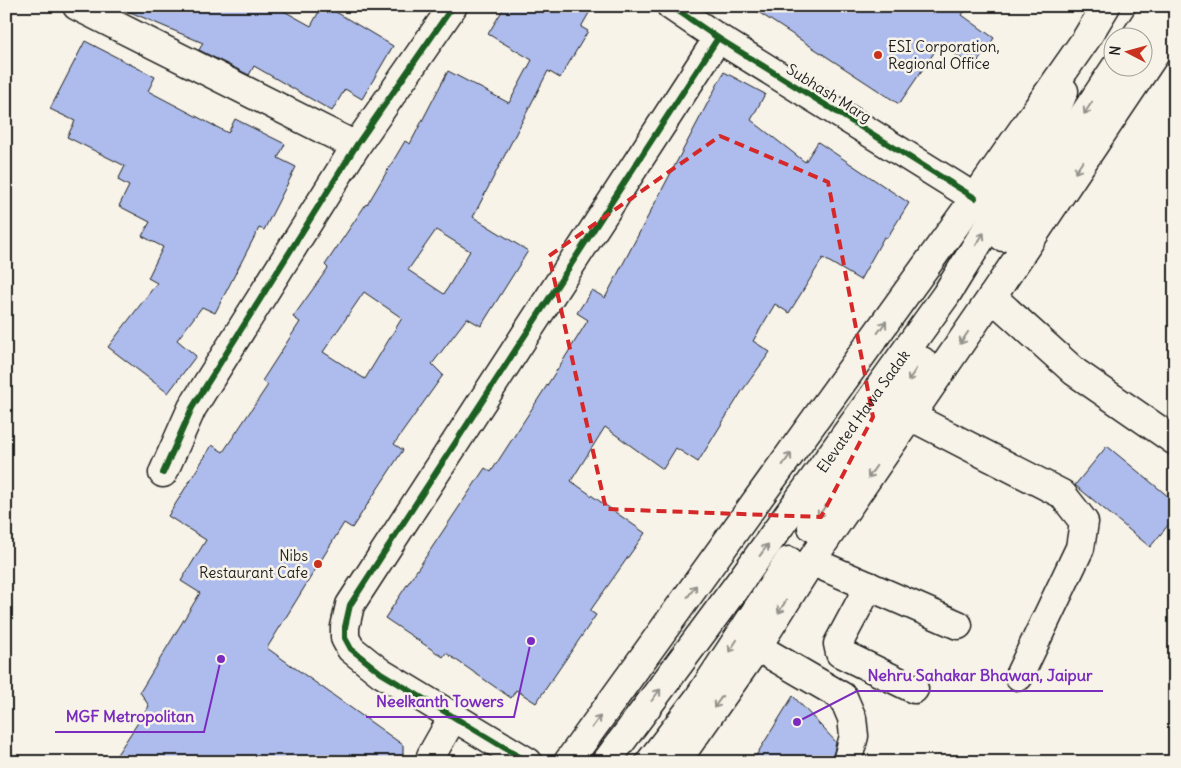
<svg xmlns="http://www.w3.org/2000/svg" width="1181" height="768" viewBox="0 0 1181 768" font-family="Delius,sans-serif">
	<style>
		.building { fill: #adbcec; stroke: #1c1c1c; fill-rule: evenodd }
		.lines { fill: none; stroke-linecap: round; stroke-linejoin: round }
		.minor-casing { stroke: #1c1c1c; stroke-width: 31 }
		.major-casing { stroke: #1c1c1c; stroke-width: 31 }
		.minor { stroke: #f7f3e8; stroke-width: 28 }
		.major { stroke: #f7f3e8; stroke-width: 28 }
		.cycleway-casing { stroke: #f7f3e8; stroke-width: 9 }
		.cycleway { stroke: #1b5e20; stroke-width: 6 }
		.oneway { stroke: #94928c }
		.marked { fill: none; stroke: #d62828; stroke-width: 4; stroke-dasharray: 10 6; stroke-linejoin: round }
		.poi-dot { fill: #c8321e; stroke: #f7f3e8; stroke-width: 2 }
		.labels { text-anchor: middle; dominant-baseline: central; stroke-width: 5; stroke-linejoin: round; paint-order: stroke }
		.poi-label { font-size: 15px; fill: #1c1c1c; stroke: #f7f3e8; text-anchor: start }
		.street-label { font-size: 15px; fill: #1c1c1c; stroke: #f7f3e8 }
		.leader { fill: none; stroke: #7b2cbf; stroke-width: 2 }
		.callout-dot { fill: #7b2cbf; stroke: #f7f3e8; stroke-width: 2 }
		.callout-label { font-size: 16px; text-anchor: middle; font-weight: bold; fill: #7b2cbf; stroke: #f7f3e8; stroke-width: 5; stroke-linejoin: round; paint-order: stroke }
	</style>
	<rect width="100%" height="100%" fill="#f7f3e8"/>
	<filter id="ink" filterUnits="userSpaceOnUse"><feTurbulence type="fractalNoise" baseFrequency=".02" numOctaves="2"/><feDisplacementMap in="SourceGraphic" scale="10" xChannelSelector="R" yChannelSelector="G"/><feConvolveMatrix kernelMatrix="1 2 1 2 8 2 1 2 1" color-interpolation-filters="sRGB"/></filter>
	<g filter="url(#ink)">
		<g class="building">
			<polygon points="116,6 275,6 311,26 322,6 326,6 393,46 362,99 345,89 332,111 254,66 249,75 199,50 203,43"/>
			<path d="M505,6H593L581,27L588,31L560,78L548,71L473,217L528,251L481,326L467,318L432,364L443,375L394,444L403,450L352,528L344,523L267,648L403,745V762H112L149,706L140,692L200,593L181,581L206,540L168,516L212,445L223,452L268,385L262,381L300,322L293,317L328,268L325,265L366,204L367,205L405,141L410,144L448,71L509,103L532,60L488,34ZM436,230L470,251L444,294L408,270ZM364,292L402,318L365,379L323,352Z"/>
			<polygon points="749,6 968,6 962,15 994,38 974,67 940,44 899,104"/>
			<polygon points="85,41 155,77 148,91 228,133 235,119 285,144 278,158 296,167 264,230 259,228 215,313 202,307 177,340 196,356 168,393 108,347 157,283 148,278 163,247 142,236 150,222 119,206 129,186 118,180 125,166 67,137 75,121 50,109"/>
			<polygon points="724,72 765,94 751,120 805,162 818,142 909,203 887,238 884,237 860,280 823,258 789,313 775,304 753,341 770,352 742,391 698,462 676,448 663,469 605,427 571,481 645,533 590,611 596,615 536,703 516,690 511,698 446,653 443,657 385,618 485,468 491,472 564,359 588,320 577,313 592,290 605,298"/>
			<polygon points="1107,446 1175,502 1175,517 1150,547 1075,485"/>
			<polygon points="793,696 836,742 832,762 752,762"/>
		</g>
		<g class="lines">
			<g class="minor-casing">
				<g id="minor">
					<polyline points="77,6 356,146"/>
					<polyline points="671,6 718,38 975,198"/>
					<polyline points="992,297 1075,372 1175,441"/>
					<polyline points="910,416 1062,494 1084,522 1080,548 1019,676"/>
					<polyline points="163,473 192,408 356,146 453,6"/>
					<polyline points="811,561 958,625"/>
					<polyline points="869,586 838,644 840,653 914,689"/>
					<polyline points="757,647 843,697 852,718 854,736 847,762"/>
					<polyline points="431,762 431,756 453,717"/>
					<polyline points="528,762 381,673 351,649 345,638 345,627 350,605 718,38"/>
				</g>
			</g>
			<g class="major-casing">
				<g id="major">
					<polyline points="1135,38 1156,6"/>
					<polyline points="1003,237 1115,68"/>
					<polyline points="812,527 922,361"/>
					<polyline points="568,762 975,198 1086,39 1106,6"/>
					<path id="s1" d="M606,762L739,583L946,295L1045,135L1064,91"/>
					<polyline points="650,762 698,699 789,561"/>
					<polyline points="676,762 757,647 817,552 992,297 1175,24"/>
				</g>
			</g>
			<use href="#minor" class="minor"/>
			<use href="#major" class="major"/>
			<g class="cycleway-casing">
				<g id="cycleway">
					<polyline points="671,6 718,38 975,198"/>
					<polyline points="163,473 192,408 356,146 453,6"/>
					<polyline points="528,762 381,673 351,649 345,638 345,627 350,605 718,38"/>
				</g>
			</g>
			<use href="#cycleway" class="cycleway"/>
		</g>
		<defs><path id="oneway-shaft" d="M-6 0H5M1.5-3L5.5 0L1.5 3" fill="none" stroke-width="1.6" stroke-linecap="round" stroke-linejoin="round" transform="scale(1.25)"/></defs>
		<g class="oneway">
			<use href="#oneway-shaft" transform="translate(1088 108) rotate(123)"/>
			<use href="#oneway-shaft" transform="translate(1079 167) rotate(124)"/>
			<use href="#oneway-shaft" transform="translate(980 239) rotate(-58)"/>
			<use href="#oneway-shaft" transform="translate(882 327) rotate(-54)"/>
			<use href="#oneway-shaft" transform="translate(964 338) rotate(124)"/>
			<use href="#oneway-shaft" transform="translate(912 375) rotate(123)"/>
			<use href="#oneway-shaft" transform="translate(787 459) rotate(-54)"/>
			<use href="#oneway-shaft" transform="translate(872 472) rotate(125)"/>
			<use href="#oneway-shaft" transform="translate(822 511) rotate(123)"/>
			<use href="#oneway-shaft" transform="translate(764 550) rotate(-54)"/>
			<use href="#oneway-shaft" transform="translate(692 591) rotate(-54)"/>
			<use href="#oneway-shaft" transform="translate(782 607) rotate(122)"/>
			<use href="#oneway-shaft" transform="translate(733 646) rotate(123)"/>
			<use href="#oneway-shaft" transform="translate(656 695) rotate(-53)"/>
			<use href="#oneway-shaft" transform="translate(718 702) rotate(125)"/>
			<use href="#oneway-shaft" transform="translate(596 722) rotate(-54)"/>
		</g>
	</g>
	<path class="marked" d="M720,136L828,182L873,417L821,517L606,509L549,256Z"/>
	<g class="poi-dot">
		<circle cx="878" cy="55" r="5"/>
		<circle cx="318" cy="564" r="5"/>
	</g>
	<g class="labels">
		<g class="poi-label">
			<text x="888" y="46">ESI Corporation,<tspan x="888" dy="17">Regional Office</tspan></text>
			<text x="308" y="555" text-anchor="end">Nibs<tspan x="308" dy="17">Restaurant Cafe</tspan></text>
		</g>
		<g class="street-label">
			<text transform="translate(829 93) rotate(32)">Subhash Marg</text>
			<text stroke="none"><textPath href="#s1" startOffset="435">Elevated Hawa Sadak</textPath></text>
		</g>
	</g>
	<path class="leader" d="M797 722L857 691H1103M531 641L514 717H366M221 659L204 732H55"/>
	<g class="callout-dot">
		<circle cx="797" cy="722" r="5"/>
		<circle cx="531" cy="641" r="5"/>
		<circle cx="221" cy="659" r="5"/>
	</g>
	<g class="callout-label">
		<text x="980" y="681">Nehru Sahakar Bhawan, Jaipur</text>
		<text x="440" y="707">Neelkanth Towers</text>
		<text x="130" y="722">MGF Metropolitan</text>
	</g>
	<rect width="1181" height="768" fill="none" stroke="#f7f3e8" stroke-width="25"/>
	<rect x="12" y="12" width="1156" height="743" fill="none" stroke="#1c1c1c" stroke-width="2" filter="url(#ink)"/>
	<g transform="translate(1128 52) rotate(276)"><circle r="24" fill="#f7f3e8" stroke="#9f9d96"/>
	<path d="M0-4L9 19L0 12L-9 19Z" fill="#c8321e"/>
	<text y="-8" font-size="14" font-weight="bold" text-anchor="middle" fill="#1c1c1c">N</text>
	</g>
</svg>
